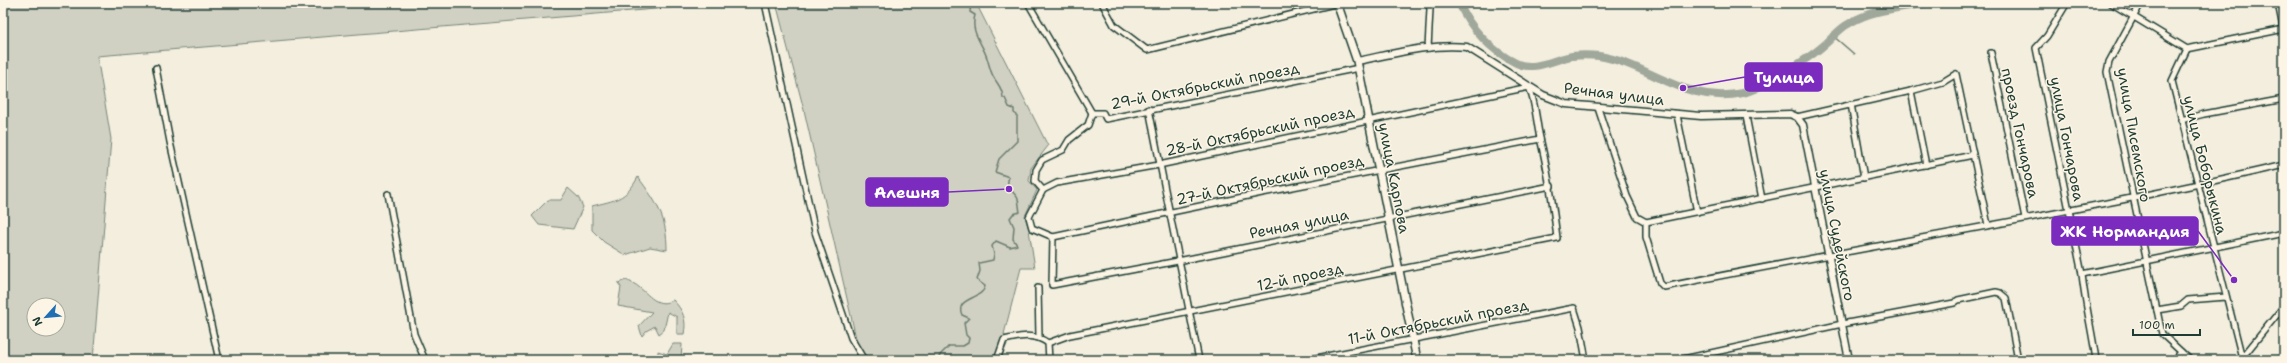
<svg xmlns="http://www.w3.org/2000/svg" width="2287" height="363" viewBox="0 0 2287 363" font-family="'Shantell Sans',sans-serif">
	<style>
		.green { fill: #d0d1c2; stroke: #78877b; fill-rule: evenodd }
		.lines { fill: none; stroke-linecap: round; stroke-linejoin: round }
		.stream { stroke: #6c7d72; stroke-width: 1.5 }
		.river { stroke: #a0a89b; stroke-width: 8 }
		.minor-casing { stroke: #1f3d34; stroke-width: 8 }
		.tertiary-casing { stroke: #1f3d34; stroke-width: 9 }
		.secondary-casing { stroke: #1f3d34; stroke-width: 10 }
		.minor { stroke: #fcf5e5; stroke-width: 5 }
		.tertiary { stroke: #fcf5e5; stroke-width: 6 }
		.secondary { stroke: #fcf5e5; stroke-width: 7 }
		.labels { text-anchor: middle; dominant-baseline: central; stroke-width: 3; stroke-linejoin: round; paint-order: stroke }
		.street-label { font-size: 15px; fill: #1f3d34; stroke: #fcf5e5 }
		.leader { fill: none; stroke: #7b2cbf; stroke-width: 1.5 }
		.callout-dot { fill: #7b2cbf; stroke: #fcf5e5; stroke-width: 1.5 }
		.callout { fill: #7b2cbf; stroke: #7b2cbf; stroke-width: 1.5 }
		.callout-label { font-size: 16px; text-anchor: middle; font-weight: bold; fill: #fff }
	</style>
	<rect width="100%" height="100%" fill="#f3eede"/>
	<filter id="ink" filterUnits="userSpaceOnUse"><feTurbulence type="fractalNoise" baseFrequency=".025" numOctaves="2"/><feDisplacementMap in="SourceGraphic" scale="8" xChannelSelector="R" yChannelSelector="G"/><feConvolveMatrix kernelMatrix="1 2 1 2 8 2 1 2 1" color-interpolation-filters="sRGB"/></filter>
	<g filter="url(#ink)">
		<g class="green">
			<path d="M3,3H727L97,56L111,139L93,360H3ZM34,305H58V329H34Z"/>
			<polygon points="776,3 976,3 1048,146 1031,168 1029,181 1037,190 1025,216 1029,230 1035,268 1021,268 1004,334 1008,342 1000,360 861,360 804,110"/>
			<path d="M638,177C657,203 667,217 667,250L650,247L625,255L604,242L592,230V206C615,200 626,200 638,177Z"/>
			<polygon points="568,188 578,197 583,207 573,229 539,225 532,216 548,200 561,200"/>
			<path d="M626,280C630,282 636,284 640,288C651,297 658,308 673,300C683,310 687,320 684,334H677V317L668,312L664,330L659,334L655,326L646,331L642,336L639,326L652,312L618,306L621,287L618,283Z"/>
			<polygon points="673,344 682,344 681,360 658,360 658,351 667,354"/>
		</g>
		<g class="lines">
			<g class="stream">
				<polyline points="1832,35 1854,54"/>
				<path d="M938,360L940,355L949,346H963L968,343L969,338L966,335L964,323L969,318L962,315C954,297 983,300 985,286L977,280L980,271L979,263L993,260L994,254L992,246L996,241L1010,247L1017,245L1013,239L1014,227L1010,218L1013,214L1020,212C1019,209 1019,199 1017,197C1012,190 1005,187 1009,177L995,172L999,159L1017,141V115L1014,113V109L1009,107L1005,98H1003C1003,88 997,84 993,76C990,70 989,64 987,58C982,42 970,33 975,15L970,12L971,3"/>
			</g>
			<path class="river" d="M1459,3C1470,28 1491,51 1516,63C1534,72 1554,59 1572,56C1580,55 1590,55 1599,56C1650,64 1684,105 1743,93C1761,89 1808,59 1823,46C1833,38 1838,29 1850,23C1872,9 1903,8 1928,3"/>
			<g class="minor-casing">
				<g id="minor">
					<polyline points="765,3 815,232 851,338 864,360"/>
					<polyline points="1028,3 1092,113"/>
					<polyline points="1102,3 1114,25 1147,50 1338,3"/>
					<polyline points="1428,3 1430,9 1428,48"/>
					<path d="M2067,3L2047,36L2036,48L2082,274C2085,303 2092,331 2096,360"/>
					<polyline points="2111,3 2187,49 2284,29"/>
					<polyline points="2141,3 2109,62 2107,72 2162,334 2190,360"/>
					<polyline points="2278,3 2284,33"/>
					<polyline points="2187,49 2172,81 2242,358"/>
					<polyline points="1991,53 2025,218"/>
					<polyline points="156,68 170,142 219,360"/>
					<polyline points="1911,91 1926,165"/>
					<polyline points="1851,104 1864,178"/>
					<path d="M1598,108L1627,196L1637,217L1646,222V237L1660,283L1664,287C1870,245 2079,213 2284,165"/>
					<polyline points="1149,109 1199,360"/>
					<polyline points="1092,113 1103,113 1106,119 1359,68"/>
					<polyline points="1677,115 1697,212"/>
					<polyline points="1746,116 1762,199"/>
					<polyline points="1797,117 1911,91 1943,82 1956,74 1988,225"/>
					<polyline points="2181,120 2204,114 2284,99"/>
					<path d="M1043,190L1057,183L1159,165L1529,87C1536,104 1536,121 1540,138C1548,171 1553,204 1557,238L1070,335L1048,343"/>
					<polyline points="1043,190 1035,181 1036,170 1042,160 1063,150 1069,140 1088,125 1092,113"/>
					<polyline points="1043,190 1029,217 1032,228 1053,237"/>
					<polyline points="388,194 414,334 425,360"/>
					<polyline points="1646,222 1973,155"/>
					<polyline points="1053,237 1052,285 1178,261 1551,186"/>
					<polyline points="1053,237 1262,193 1540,139"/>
					<polyline points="2082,274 2284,233"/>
					<polyline points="1038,288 1039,337"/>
					<polyline points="2157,310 2181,306 2188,300 2226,297"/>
					<polyline points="1048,343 1049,360"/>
					<polyline points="2241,359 2284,306"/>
					<path d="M997,360L1004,340C1021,336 1034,333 1048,343"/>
					<polyline points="1306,360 1574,308 1580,327 1586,360"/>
					<polyline points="1679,360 1842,324 1954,303 1958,300 1996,292 2000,293 2006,298 2018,360"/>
					<polyline points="2175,360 2181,352"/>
				</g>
			</g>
			<g class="tertiary-casing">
				<path id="tertiary" d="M1357,61C1393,54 1431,43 1467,47L1543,95L1566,104L1701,116L1790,114L1797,117L1803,125L1849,360"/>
			</g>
			<g class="secondary-casing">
				<polyline id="secondary" points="1337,3 1357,61 1417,360"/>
			</g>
			<use href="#minor" class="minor"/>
			<use href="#tertiary" class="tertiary"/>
			<use href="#secondary" class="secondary"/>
		</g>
	</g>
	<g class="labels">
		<g class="street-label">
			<text transform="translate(1205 86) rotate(-11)">29-й Октябрьский проезд</text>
			<text transform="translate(1614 94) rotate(7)">Речная улица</text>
			<text transform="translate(1260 131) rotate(-12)">28-й Октябрьский проезд</text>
			<text transform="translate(2020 133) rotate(78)">проезд Гончарова</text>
			<text transform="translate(2134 135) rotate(80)">улица Писемского</text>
			<text transform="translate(2067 139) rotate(79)">улица Гончарова</text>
			<text transform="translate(2205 165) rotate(76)">улица Боборыкина</text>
			<text transform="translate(1394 178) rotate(79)">улица Карпова</text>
			<text transform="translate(1270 180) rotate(-12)">27-й Октябрьский проезд</text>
			<text transform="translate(1299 224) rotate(-11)">Речная улица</text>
			<text transform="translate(1837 235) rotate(79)">улица Судейского</text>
			<text transform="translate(1300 277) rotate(-12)">12-й проезд</text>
			<text transform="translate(1438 322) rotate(-11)">11-й Октябрьский проезд</text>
		</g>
	</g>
	<path class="leader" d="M1683 88L1745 77M1009 189L948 192M2234 280L2198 231"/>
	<g class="callout-dot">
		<circle cx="1683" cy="88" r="4"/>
		<circle cx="1009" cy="189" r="4"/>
		<circle cx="2234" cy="280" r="4"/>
	</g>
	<g class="callout">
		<rect x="1745" y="63" width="77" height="28" rx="4"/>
		<rect x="866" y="178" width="82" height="28" rx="4"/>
		<rect x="2052" y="217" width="146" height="28" rx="4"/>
	</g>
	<g class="callout-label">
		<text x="1784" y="83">Тулица</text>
		<text x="907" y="198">Алешня</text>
		<text x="2125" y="237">ЖК Нормандия</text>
	</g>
	<rect width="2287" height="363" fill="none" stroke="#fcf5e5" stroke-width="16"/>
	<rect x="8" y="8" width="2271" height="347" fill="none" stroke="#1f3d34" stroke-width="1.5" filter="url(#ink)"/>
	<g transform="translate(46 317) rotate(243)"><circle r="19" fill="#fcf5e5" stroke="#a4ab9e"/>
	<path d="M0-3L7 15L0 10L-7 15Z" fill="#1f6fb2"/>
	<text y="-6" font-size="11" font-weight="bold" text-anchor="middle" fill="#1f3d34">N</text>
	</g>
	<path d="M2133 329v6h67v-6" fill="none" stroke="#1f3d34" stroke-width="2"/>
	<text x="2139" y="329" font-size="12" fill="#1f3d34" stroke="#fcf5e5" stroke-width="3" paint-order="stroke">100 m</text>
</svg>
